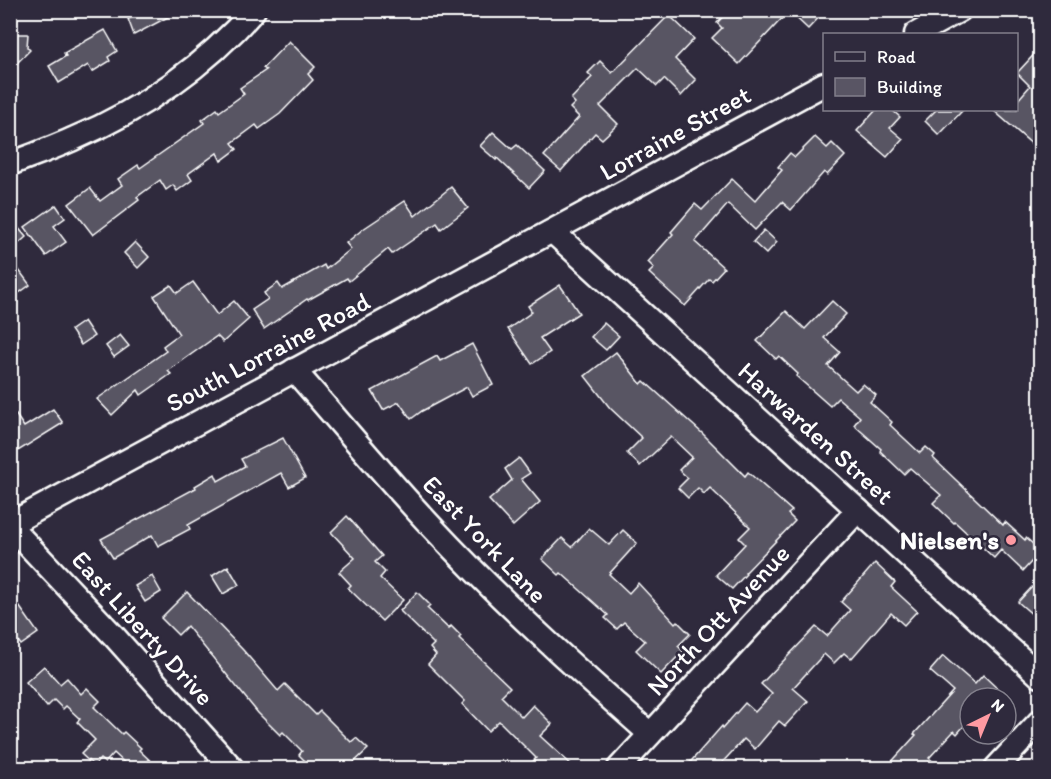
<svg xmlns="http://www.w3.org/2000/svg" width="1051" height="779" viewBox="0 0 1051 779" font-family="Itim,sans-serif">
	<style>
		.building { fill: #595564; stroke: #fff; stroke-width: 1.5 }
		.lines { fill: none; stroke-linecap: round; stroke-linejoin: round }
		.minor-casing { stroke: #fff; stroke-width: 27 }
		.minor { stroke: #2f2a3d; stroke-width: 22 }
		.poi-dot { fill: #ff9aa2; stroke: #2f2a3d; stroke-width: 2 }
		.labels { text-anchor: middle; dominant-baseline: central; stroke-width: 5; stroke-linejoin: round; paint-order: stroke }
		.street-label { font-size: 26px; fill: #fff; stroke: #2f2a3d }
		.poi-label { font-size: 26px; font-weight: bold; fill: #fff; stroke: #2f2a3d; text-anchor: end }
	</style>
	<rect width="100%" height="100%" fill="#2f2a3d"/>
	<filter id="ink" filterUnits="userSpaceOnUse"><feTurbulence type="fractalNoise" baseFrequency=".0167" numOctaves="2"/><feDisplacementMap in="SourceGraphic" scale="12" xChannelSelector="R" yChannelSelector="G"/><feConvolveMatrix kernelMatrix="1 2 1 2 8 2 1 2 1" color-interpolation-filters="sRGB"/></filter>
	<g filter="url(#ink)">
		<g class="building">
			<polygon points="136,10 181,10 134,35 128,19 138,15"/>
			<polygon points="729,10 826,10 808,29 789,11 739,64 712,38 722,28 717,23"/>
			<polygon points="669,15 694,39 675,59 696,80 681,96 664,79 657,86 638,68 600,106 618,124 602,139 595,133 561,171 544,156 579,117 570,108 575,103 571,99 592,77 588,73 600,61 612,73"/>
			<polygon points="105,30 117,51 108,57 110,61 92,72 88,65 59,83 49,66 66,56 64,53"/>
			<polygon points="10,34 28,34 27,47 30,50 10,70"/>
			<polygon points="289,41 315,67 308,74 313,80 280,114 259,129 256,125 232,143 237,149 221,161 217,153 188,174 192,180 177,191 173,185 166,190 160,180 137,197 139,200 93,235 69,204 90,188 100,201 122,185 118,179 138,165 140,168 204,123 202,120 217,109 219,112 244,94 240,88 266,70 263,68"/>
			<polygon points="1041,47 1041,152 993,110 1017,110 1017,101 1030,86 1017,73"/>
			<polygon points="876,110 892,110 900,117 890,128 903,139 887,157 857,131"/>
			<polygon points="936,110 963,110 939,135 925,121"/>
			<polygon points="493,132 512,149 517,145 545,171 529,188 497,158 496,160 480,146"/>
			<polygon points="815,137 827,148 832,143 845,156 827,175 824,172 791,210 782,202 755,230 728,204 695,242 724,268 712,281 709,279 685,306 649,273 654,268 648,262 673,234 671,232 695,204 702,210 732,179 755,201 782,170 778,167 790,153 795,157"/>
			<polygon points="451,187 468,208 441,229 437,223 392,254 388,249 349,281 347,278 308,300 307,299 264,329 252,310 268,299 264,293 278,283 282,289 324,265 326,269 351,249 346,243 363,229 405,201 415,216"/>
			<polygon points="56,205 65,218 54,226 66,242 46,256 25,227"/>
			<polygon points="10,218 26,237 10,251"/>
			<polygon points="764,230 777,242 766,254 753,242"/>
			<polygon points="135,242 149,257 138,268 124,253"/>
			<polygon points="10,258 30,285 16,295 10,287"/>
			<polygon points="193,282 217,315 234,301 249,319 223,342 217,336 168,371 171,374 141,395 138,390 112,415 97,399 166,351 163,346 179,334 154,296 171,285 177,293"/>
			<polygon points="560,285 579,313 540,338 550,352 532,364 508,329 532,312 528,306"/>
			<polygon points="832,301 846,314 824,338 840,352 828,366 856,391 863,384 876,395 870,402 892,422 890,425 920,453 926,447 935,455 933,458 1003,525 1005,522 1025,540 1026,538 1041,551 1023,571 1001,550 994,558 955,522 954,523 933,503 941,495 910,468 904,474 880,451 881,449 854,425 860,417 838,398 830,406 796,376 798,374 779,356 776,359 757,341 786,311 805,329"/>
			<polygon points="84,321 94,336 81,345 71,330"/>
			<polygon points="604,323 619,336 606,350 591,337"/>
			<polygon points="120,335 129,346 114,357 106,346"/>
			<polygon points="472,344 493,385 472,396 467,387 422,411 411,419 399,402 383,410 372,391 437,356 440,361"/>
			<polygon points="616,352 641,384 644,381 702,433 745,476 748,472 792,511 788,514 795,521 745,573 746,574 732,589 716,575 745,544 739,538 750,527 710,488 704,494 698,488 688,498 678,488 688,478 679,470 692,457 671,437 640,466 627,453 642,438 610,408 585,376"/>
			<polygon points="10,406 24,427 53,409 63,423 10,456"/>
			<polygon points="283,438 305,478 289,487 281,473 188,525 190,529 158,546 152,535 113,558 101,539 196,488 195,486 215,474 218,481 245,466 241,459"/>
			<polygon points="519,458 530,473 521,479 540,502 513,526 489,500 512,480 505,469"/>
			<polygon points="347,516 382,556 375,562 385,572 380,578 403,600 382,621 348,588 351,585 339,572 355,558 331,532"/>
			<polygon points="589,528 609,545 623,530 637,543 609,574 629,593 638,583 675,623 677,621 690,634 678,646 683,651 661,674 636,650 645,641 624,622 617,629 605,618 608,615 561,573 559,575 542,559 562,538 572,547"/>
			<polygon points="875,563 895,582 891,587 917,611 904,625 891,613 851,659 844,653 834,663 824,654 793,688 808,701 785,726 779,721 755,749 744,739 717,768 685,768 722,726 723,728 745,703 755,712 772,694 761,684 816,627 827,636 850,610 841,602"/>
			<polygon points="228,566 239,585 223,594 212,576"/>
			<polygon points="152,576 161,592 145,602 135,586"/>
			<polygon points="1032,587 1041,595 1041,622 1018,602"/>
			<polygon points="187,592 243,650 278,691 285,684 316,715 320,711 351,742 356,738 368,749 348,768 312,768 299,755 302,751 283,732 280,735 258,713 187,626 178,635 161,618"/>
			<polygon points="417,592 430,605 427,608 449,629 451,626 461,636 459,638 510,687 501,696 522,717 533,705 552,724 540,736 575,768 527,768 536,758 499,721 488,731 462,704 465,701 428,664 436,655 430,648 434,644 400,611"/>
			<polygon points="10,593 38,633 21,645 10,630"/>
			<polygon points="943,656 975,684 983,675 1000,691 994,698 970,698 970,719 957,734 954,731 929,758 940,768 886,768 916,735 914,734 953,691 930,671"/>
			<polygon points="44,666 60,684 67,678 81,694 87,688 100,701 94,707 122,734 124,732 141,748 139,750 158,768 130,768 114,753 105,763 100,759 94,766 81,754 95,740 77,722 80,719 66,706 63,709 54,700 47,707 26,682"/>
		</g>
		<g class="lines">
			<g class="minor-casing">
				<g id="minor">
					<polyline points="916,34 960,10"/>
					<path d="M10,164C32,155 54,148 75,138C142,110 206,65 254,10"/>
					<polyline points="553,232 1040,676"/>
					<path d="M294,370C340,422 384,476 432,527C501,601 575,668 650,734"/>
					<polyline points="10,524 824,84"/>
					<polyline points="10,526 113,635 232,768"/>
					<polyline points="619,768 858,510"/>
					<polyline points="996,768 1040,721"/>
				</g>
			</g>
			<use href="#minor" class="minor"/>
		</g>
	</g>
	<circle class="poi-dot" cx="1011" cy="540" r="6"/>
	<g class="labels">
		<g class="street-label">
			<text transform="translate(675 133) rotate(-29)">Lorraine Street</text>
			<text transform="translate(268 352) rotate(-28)">South Lorraine Road</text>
			<text transform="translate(816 433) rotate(42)">Harwarden Street</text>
			<text transform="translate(485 539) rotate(46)">East York Lane</text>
			<text transform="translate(718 620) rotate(-47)">North Ott Avenue</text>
			<text transform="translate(143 628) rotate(48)">East Liberty Drive</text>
		</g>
		<g class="poi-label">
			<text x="999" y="540">Nielsen's</text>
		</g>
	</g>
	<rect width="1051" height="779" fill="none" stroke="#2f2a3d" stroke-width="36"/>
	<rect x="18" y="18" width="1015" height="743" fill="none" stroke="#fff" stroke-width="2" filter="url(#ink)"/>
	<rect x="823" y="33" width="195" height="78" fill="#2f2a3d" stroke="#827f8b" stroke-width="1.5"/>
	<rect x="835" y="52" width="30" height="9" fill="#2f2a3d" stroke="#827f8b" stroke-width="1.5"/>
	<text x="877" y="63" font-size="18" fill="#ffffff">Road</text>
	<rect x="835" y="78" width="30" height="18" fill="#595564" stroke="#827f8b" stroke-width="1.5"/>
	<text x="877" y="93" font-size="18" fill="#ffffff">Building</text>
	<g transform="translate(988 716) rotate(43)"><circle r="28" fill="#2f2a3d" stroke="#827f8b" stroke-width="1.5"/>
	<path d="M0-4.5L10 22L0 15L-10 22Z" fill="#ff9aa2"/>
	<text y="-9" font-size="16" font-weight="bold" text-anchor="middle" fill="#ffffff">N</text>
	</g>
</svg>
